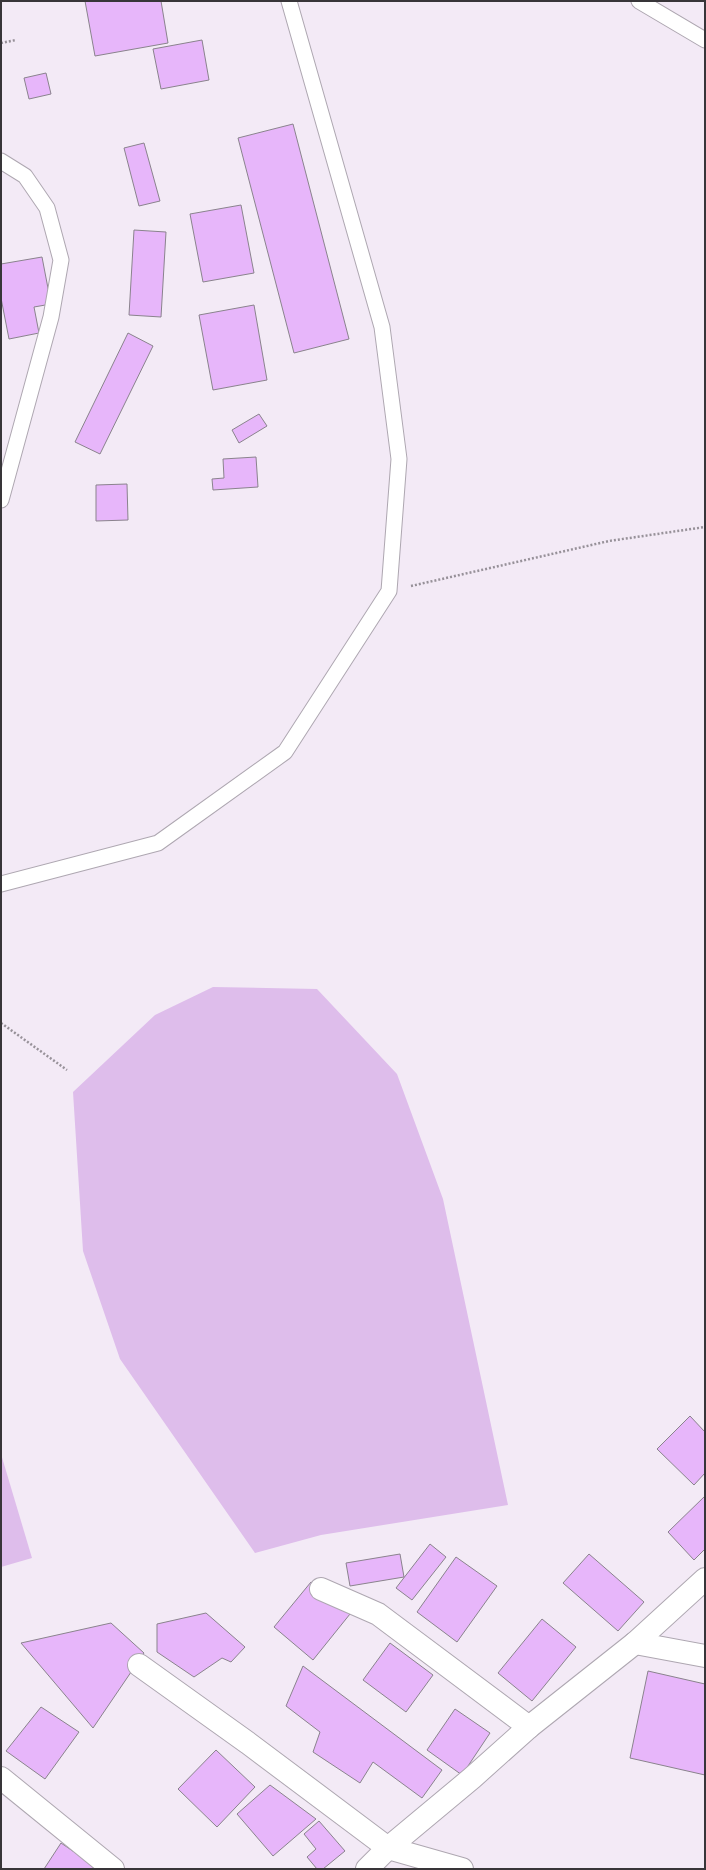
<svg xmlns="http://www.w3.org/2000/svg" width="706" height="1870" viewBox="0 0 706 1870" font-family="'Noto Sans',sans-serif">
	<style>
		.green { fill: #debdeb }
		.building { fill: #e7b6fa; stroke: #8a838d }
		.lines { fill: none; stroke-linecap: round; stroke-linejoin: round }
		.lane-casing { stroke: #aea7b1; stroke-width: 17 }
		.street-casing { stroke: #aea7b1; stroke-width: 24 }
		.path { stroke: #979199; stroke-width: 2.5; stroke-dasharray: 2 2; stroke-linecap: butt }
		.lane { stroke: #fff; stroke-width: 15 }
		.street { stroke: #fff; stroke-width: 22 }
	</style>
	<rect width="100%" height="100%" fill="#f3eaf6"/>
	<g class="green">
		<polygon points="213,987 317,989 397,1074 443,1199 508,1505 321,1535 255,1553 120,1359 83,1251 73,1092 155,1015"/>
		<polygon points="1,1454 32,1558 1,1567"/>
	</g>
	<g class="building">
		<polygon points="85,1 161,1 168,43 95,56"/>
		<polygon points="202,40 209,80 161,89 153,49"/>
		<polygon points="46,73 51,94 29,99 24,78"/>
		<polygon points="293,124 349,339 294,353 238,138"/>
		<polygon points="144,143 160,201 139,206 124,148"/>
		<polygon points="241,205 254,273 203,282 190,214"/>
		<polygon points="134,230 166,232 161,317 129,315"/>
		<polygon points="42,257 51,304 34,307 39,333 9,339 1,298 1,264"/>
		<polygon points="254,305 267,380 213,390 199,315"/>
		<polygon points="128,333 153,346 100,454 75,442"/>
		<polygon points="259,414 267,426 239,443 232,430"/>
		<polygon points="256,457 258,487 213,490 212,479 224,478 223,459"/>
		<polygon points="127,484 128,520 96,521 96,485"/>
		<polygon points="690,1416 705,1432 705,1473 694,1485 657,1449"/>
		<polygon points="705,1496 705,1549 694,1560 668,1532"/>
		<polygon points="430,1544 446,1557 412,1600 396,1588"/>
		<polygon points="400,1554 404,1577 350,1586 346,1563"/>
		<polygon points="589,1554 644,1602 618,1631 563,1583"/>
		<polygon points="456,1557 497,1586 457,1642 417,1612"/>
		<polygon points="311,1582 350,1614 313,1660 274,1627"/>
		<polygon points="206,1613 245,1647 231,1662 222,1658 194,1677 157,1652 157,1624"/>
		<polygon points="542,1619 576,1647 532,1701 498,1673"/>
		<polygon points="111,1623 144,1653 93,1728 21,1643"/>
		<polygon points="390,1643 433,1675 406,1712 363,1680"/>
		<polygon points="303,1666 442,1770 422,1798 373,1762 360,1783 313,1752 320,1732 286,1706"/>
		<polygon points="648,1671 705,1684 705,1775 630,1758"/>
		<polygon points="41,1707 79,1732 45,1779 6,1751"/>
		<polygon points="455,1709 490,1733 462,1775 427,1750"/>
		<polygon points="216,1750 255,1787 217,1827 178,1789"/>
		<polygon points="270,1785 316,1819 273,1856 237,1814"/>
		<polygon points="319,1821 345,1851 323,1869 317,1869 307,1857 316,1849 304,1834"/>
		<polygon points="61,1843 98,1868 98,1869 44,1869"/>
	</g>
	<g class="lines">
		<g class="lane-casing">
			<g id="lane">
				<polyline points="639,1 705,40"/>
				<polyline points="1,161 25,176 47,208 61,260 51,317 1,500"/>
				<polyline points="1,884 158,843 285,752 389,591 399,459 382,327 289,1"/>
			</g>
		</g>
		<g class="street-casing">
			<g id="street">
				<polyline points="321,1589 378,1614 529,1727"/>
				<polyline points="635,1643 705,1656"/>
				<polyline points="139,1665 248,1743 388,1848 462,1869"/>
				<polyline points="1,1778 113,1869"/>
				<polyline points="367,1869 388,1848 472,1778 529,1727 635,1643 705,1579"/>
			</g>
		</g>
		<g class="path">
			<polyline points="1,43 16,40"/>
			<polyline points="411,586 609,541 705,527"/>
			<polyline points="1,1023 67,1070"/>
		</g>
		<use href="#lane" class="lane"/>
		<use href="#street" class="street"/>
	</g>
	<rect width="706" height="1870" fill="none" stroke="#383539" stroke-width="4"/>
</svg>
